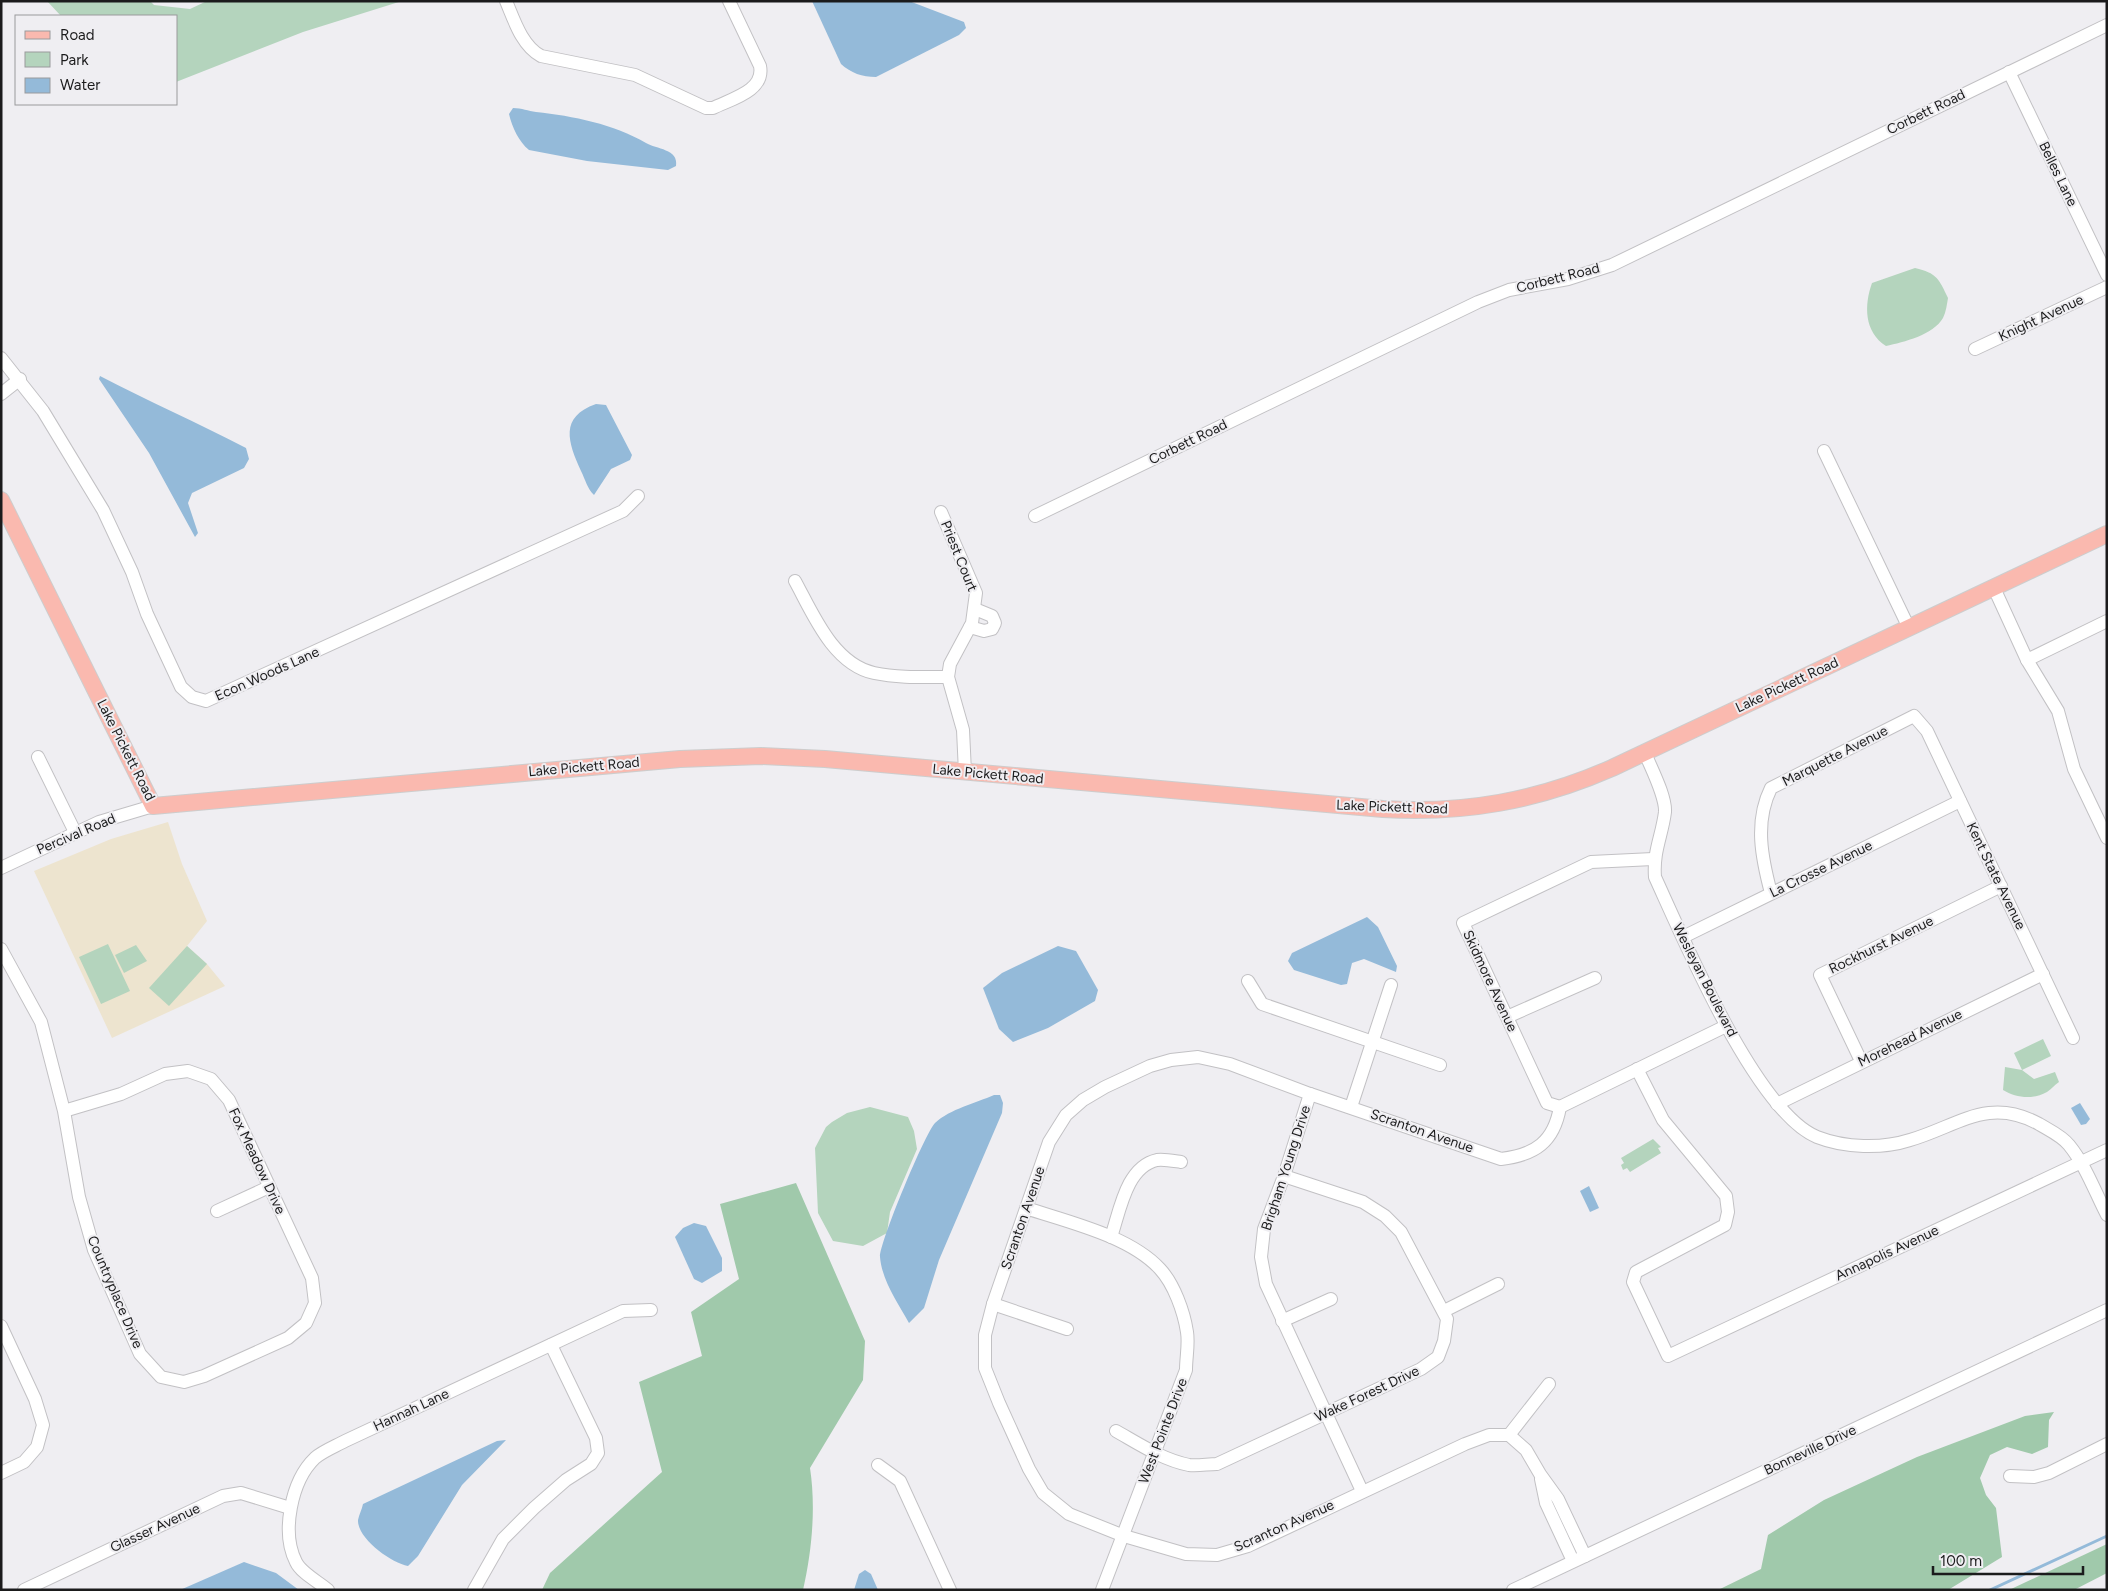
<svg xmlns="http://www.w3.org/2000/svg" width="2108" height="1591" viewBox="0 0 2108 1591" font-family="Figtree,sans-serif">
	<style>
		.education { fill: #ede4cf }
		.green { fill: #b4d4bd }
		.forest { fill: #a0c9ab }
		.water { fill: #94bad9 }
		.lines { fill: none; stroke-linecap: round; stroke-linejoin: round }
		.stream { stroke: #94bad9; stroke-width: 3 }
		.minor-casing { stroke: #c2c1c4; stroke-width: 14 }
		.major-casing { stroke: #cdcdcd; stroke-width: 18 }
		.minor { stroke: #fff; stroke-width: 12 }
		.major { stroke: #fab9af; stroke-width: 16 }
		.labels { text-anchor: middle; dominant-baseline: central; stroke-width: 4; stroke-linejoin: round; paint-order: stroke }
		.street-label { font-size: 14px; fill: #1b1b1c; stroke: #efeef2 }
	</style>
	<rect width="100%" height="100%" fill="#efeef2"/>
	<polygon class="education" points="168,822 182,864 207,921 187,946 207,964 225,986 112,1038 34,871 111,839"/>
	<g class="green">
		<polygon points="47,1 150,1 154,5 190,9 207,1 402,1 303,32 176,82 176,16 61,16"/>
		<path d="M1915,268C1937,273 1939,279 1948,298C1947,304 1946,312 1943,318C1933,335 1904,342 1886,346C1864,332 1864,305 1872,283Z"/>
		<polygon points="108,944 130,991 101,1004 79,957"/>
		<polygon points="136,945 147,961 124,973 115,955"/>
		<polygon points="187,946 207,964 169,1006 149,988"/>
		<path d="M2043,1039L2051,1056L2022,1070L2034,1079L2055,1072L2059,1082C2054,1085 2052,1089 2047,1092C2033,1100 2016,1098 2003,1090L2005,1067L2022,1070L2014,1053Z"/>
		<polygon points="870,1107 908,1117 914,1131 917,1149 890,1212 887,1233 863,1246 833,1241 818,1213 815,1148 826,1127 832,1122 847,1113"/>
		<polygon points="1653,1139 1661,1147 1658,1148 1661,1153 1630,1172 1627,1168 1623,1170 1621,1165 1624,1163 1621,1158"/>
	</g>
	<g class="forest">
		<path d="M796,1183L865,1341L863,1380L810,1468C816,1507 812,1551 803,1590H542L550,1573L662,1472L639,1382L702,1356L691,1312L739,1279L720,1204Z"/>
		<polygon points="2054,1412 2049,1420 2048,1447 2032,1454 2007,1447 1990,1455 1980,1478 1986,1495 1996,1508 2002,1557 1948,1590 1718,1590 1761,1569 1768,1535 1824,1500 1917,1457 2025,1416"/>
		<polygon points="2107,1544 2107,1573 2074,1590 2009,1590"/>
	</g>
	<g class="water">
		<path d="M812,1H909L964,22L966,28L959,35L876,77C862,77 851,73 841,64Z"/>
		<path d="M513,108C522,108 528,111 536,112C573,116 614,124 646,143C656,149 679,149 676,166L668,170L587,161L529,150C519,142 512,127 509,114Z"/>
		<path d="M100,376C148,401 198,423 246,448L249,459L244,468L192,493L188,503L198,533L195,537L149,453L99,379Z"/>
		<path d="M596,404L606,405L632,455L630,460L611,469L594,495C588,490 585,479 581,471C568,442 559,417 596,404Z"/>
		<polygon points="1367,917 1378,927 1397,966 1396,972 1364,959 1352,963 1347,984 1341,985 1294,970 1288,961 1292,953"/>
		<polygon points="1058,946 1076,951 1098,990 1095,1001 1048,1028 1013,1042 999,1029 983,988 1002,973"/>
		<path d="M994,1095H1000L1003,1103L1002,1113L939,1260L924,1308L909,1323C898,1303 882,1281 880,1257C879,1244 925,1133 935,1123C950,1109 976,1103 994,1095Z"/>
		<polygon points="2080,1103 2090,1119 2086,1124 2081,1125 2071,1108"/>
		<polygon points="1589,1186 1599,1208 1590,1212 1580,1191"/>
		<polygon points="694,1223 706,1226 722,1258 722,1271 702,1283 694,1279 675,1237 683,1228"/>
		<path d="M506,1440L462,1485L418,1556L408,1566C391,1563 357,1538 358,1520C359,1515 362,1509 363,1504L497,1441Z"/>
		<polygon points="244,1562 276,1573 299,1590 180,1590"/>
		<polygon points="865,1570 871,1574 878,1590 854,1590 859,1574"/>
	</g>
	<g class="lines">
		<polyline class="stream" points="1990,1590 2107,1536"/>
		<g class="minor-casing">
			<g id="minor">
				<path d="M506,1C514,20 522,46 541,56L635,75L706,108H713C731,99 765,91 760,66L729,1"/>
				<polyline points="2009,72 2107,275"/>
				<polyline points="1975,349 2107,287"/>
				<polyline points="1,358 43,411 103,510 132,572 147,614 181,687 192,697 206,701 623,511 638,496"/>
				<polyline points="1,394 20,379"/>
				<polyline points="1824,451 1909,628"/>
				<polyline points="941,512 976,593 972,623 950,664 948,677 963,730 965,772"/>
				<polyline points="1035,516 1478,302 1509,290 1568,279 1612,265 2107,25"/>
				<path d="M795,581C813,614 833,664 874,673C898,678 923,677 948,677"/>
				<polyline points="1994,588 2027,660 2058,711 2074,769 2107,838"/>
				<polyline points="970,627 984,631 992,629 995,623 992,616 975,609"/>
				<polyline points="2027,660 2107,621"/>
				<path d="M1645,753C1651,768 1666,796 1665,812C1662,836 1653,851 1655,877C1683,938 1756,1112 1817,1137C1845,1148 1882,1149 1910,1140C1958,1126 1988,1096 2039,1124C2049,1130 2062,1136 2069,1145C2086,1166 2095,1192 2107,1215"/>
				<polyline points="38,757 75,832"/>
				<polyline points="1,868 99,822 153,806"/>
				<path d="M1771,893C1762,859 1754,822 1771,788L1914,716L1927,731L2073,1038"/>
				<polyline points="1683,937 1960,801"/>
				<polyline points="1,949 41,1022 64,1111 79,1197 94,1250 140,1354 161,1377 184,1382 204,1376 288,1338 306,1323 315,1303 312,1278 229,1100 211,1079 188,1071 165,1074 121,1094 64,1111"/>
				<polyline points="1248,981 1262,1004 1440,1065"/>
				<polyline points="1507,1017 1595,978"/>
				<polyline points="1861,1061 1820,975 2001,886"/>
				<polyline points="1637,1069 1663,1120 1726,1196 1728,1212 1725,1225 1636,1272 1633,1282 1668,1356 2107,1150"/>
				<polyline points="1310,1094 1284,1176 1264,1229 1261,1257 1266,1284 1362,1491"/>
				<polyline points="1777,1104 2043,974"/>
				<polyline points="1351,1107 1391,985"/>
				<path d="M1560,1107C1554,1142 1535,1155 1501,1159L1310,1094L1230,1064L1198,1057L1171,1060L1150,1066L1105,1087L1083,1100L1066,1115L1049,1142L993,1304L985,1335V1368L999,1403L1029,1469L1043,1493L1069,1514L1124,1536L1186,1554L1217,1555L1248,1546L1465,1444L1489,1435H1509L1526,1450L1540,1474L1558,1499L1585,1556"/>
				<polyline points="1560,1107 1547,1103 1463,923 1591,862 1653,859"/>
				<polyline points="1560,1107 1726,1026"/>
				<path d="M1026,1208C1068,1222 1130,1236 1160,1269C1174,1284 1184,1312 1187,1332C1189,1344 1186,1357 1186,1370L1102,1590"/>
				<polyline points="217,1211 269,1187"/>
				<path d="M1111,1237C1120,1211 1126,1167 1157,1160C1164,1159 1174,1161 1181,1162"/>
				<polyline points="993,1304 1067,1329"/>
				<polyline points="1444,1311 1498,1284"/>
				<polyline points="1282,1321 1331,1299"/>
				<polyline points="1,1326 35,1399 43,1425 37,1447 24,1462 1,1473"/>
				<path d="M1116,1431C1139,1444 1163,1460 1189,1465C1198,1466 1208,1464 1217,1464L1421,1369L1438,1357L1444,1341L1447,1319L1401,1232L1385,1216L1363,1202L1284,1176"/>
				<polyline points="1509,1435 1549,1384"/>
				<polyline points="878,1465 900,1481 950,1590"/>
				<polyline points="2010,1476 2034,1477 2049,1473 2107,1444"/>
				<polyline points="1541,1479 1546,1503 1573,1561"/>
				<polyline points="24,1590 223,1496 241,1493 290,1508"/>
				<path d="M328,1590C319,1582 301,1573 296,1562C281,1533 291,1481 315,1458C323,1451 336,1446 345,1441L623,1311L651,1310"/>
				<polyline points="474,1590 503,1539 534,1508 566,1480 591,1464 598,1453 596,1438 551,1345"/>
				<polyline points="1513,1590 2107,1310"/>
			</g>
		</g>
		<g class="major-casing">
			<path id="major" d="M1,500L153,806L680,759L761,756L825,759L1383,809C1464,814 1537,801 1612,768L2107,534"/>
		</g>
		<use href="#minor" class="minor"/>
		<use href="#major" class="major"/>
	</g>
	<g class="labels">
		<g class="street-label">
			<text transform="translate(1926 112) rotate(-26)">Corbett Road</text>
			<text transform="translate(2058 174) rotate(64)">Belles Lane</text>
			<text transform="translate(1558 278) rotate(-14)">Corbett Road</text>
			<text transform="translate(2041 318) rotate(-25)">Knight Avenue</text>
			<text transform="translate(1188 442) rotate(-26)">Corbett Road</text>
			<text transform="translate(959 556) rotate(68)">Priest Court</text>
			<text transform="translate(267 674) rotate(-24)">Econ Woods Lane</text>
			<text transform="translate(1787 685) rotate(-25)">Lake Pickett Road</text>
			<text transform="translate(126 750) rotate(63)">Lake Pickett Road</text>
			<text transform="translate(1835 756) rotate(-27)">Marquette Avenue</text>
			<text transform="translate(584 767) rotate(-5)">Lake Pickett Road</text>
			<text transform="translate(988 774) rotate(5)">Lake Pickett Road</text>
			<text transform="translate(1392 807) rotate(2)">Lake Pickett Road</text>
			<text transform="translate(76 834) rotate(-23)">Percival Road</text>
			<text transform="translate(1821 869) rotate(-26)">La Crosse Avenue</text>
			<text transform="translate(1996 876) rotate(64)">Kent State Avenue</text>
			<text transform="translate(1881 945) rotate(-26)">Rockhurst Avenue</text>
			<text transform="translate(1705 980) rotate(63)">Wesleyan Boulevard</text>
			<text transform="translate(1490 981) rotate(65)">Skidmore Avenue</text>
			<text transform="translate(1910 1038) rotate(-26)">Morehead Avenue</text>
			<text transform="translate(1422 1131) rotate(19)">Scranton Avenue</text>
			<text transform="translate(257 1161) rotate(65)">Fox Meadow Drive</text>
			<text transform="translate(1286 1168) rotate(-72)">Brigham Young Drive</text>
			<text transform="translate(1023 1218) rotate(-71)">Scranton Avenue</text>
			<text transform="translate(1887 1253) rotate(-25)">Annapolis Avenue</text>
			<text transform="translate(115 1292) rotate(67)">Countryplace Drive</text>
			<text transform="translate(1367 1394) rotate(-25)">Wake Forest Drive</text>
			<text transform="translate(411 1410) rotate(-25)">Hannah Lane</text>
			<text transform="translate(1163 1431) rotate(-69)">West Pointe Drive</text>
			<text transform="translate(1810 1450) rotate(-25)">Bonneville Drive</text>
			<text transform="translate(1284 1526) rotate(-24)">Scranton Avenue</text>
			<text transform="translate(155 1528) rotate(-25)">Glasser Avenue</text>
		</g>
	</g>
	<rect width="2108" height="1591" fill="none" stroke="#1b1b1c" stroke-width="5"/>
	<rect x="15" y="15" width="162" height="90" fill="#efeef2" stroke="#9a9a9c"/>
	<rect x="25" y="31" width="25" height="8" fill="#fab9af" stroke="#9a9a9c"/>
	<text x="60" y="40" font-size="15" fill="#1b1b1c">Road</text>
	<rect x="25" y="52" width="25" height="15" fill="#b4d4bd" stroke="#9a9a9c"/>
	<text x="60" y="65" font-size="15" fill="#1b1b1c">Park</text>
	<rect x="25" y="78" width="25" height="15" fill="#94bad9" stroke="#9a9a9c"/>
	<text x="60" y="90" font-size="15" fill="#1b1b1c">Water</text>
	<path d="M1933 1566v8h150v-8" fill="none" stroke="#1b1b1c" stroke-width="2.5"/>
	<text x="1940" y="1566" font-size="15" fill="#1b1b1c" stroke="#efeef2" stroke-width="4" paint-order="stroke">100 m</text>
</svg>
